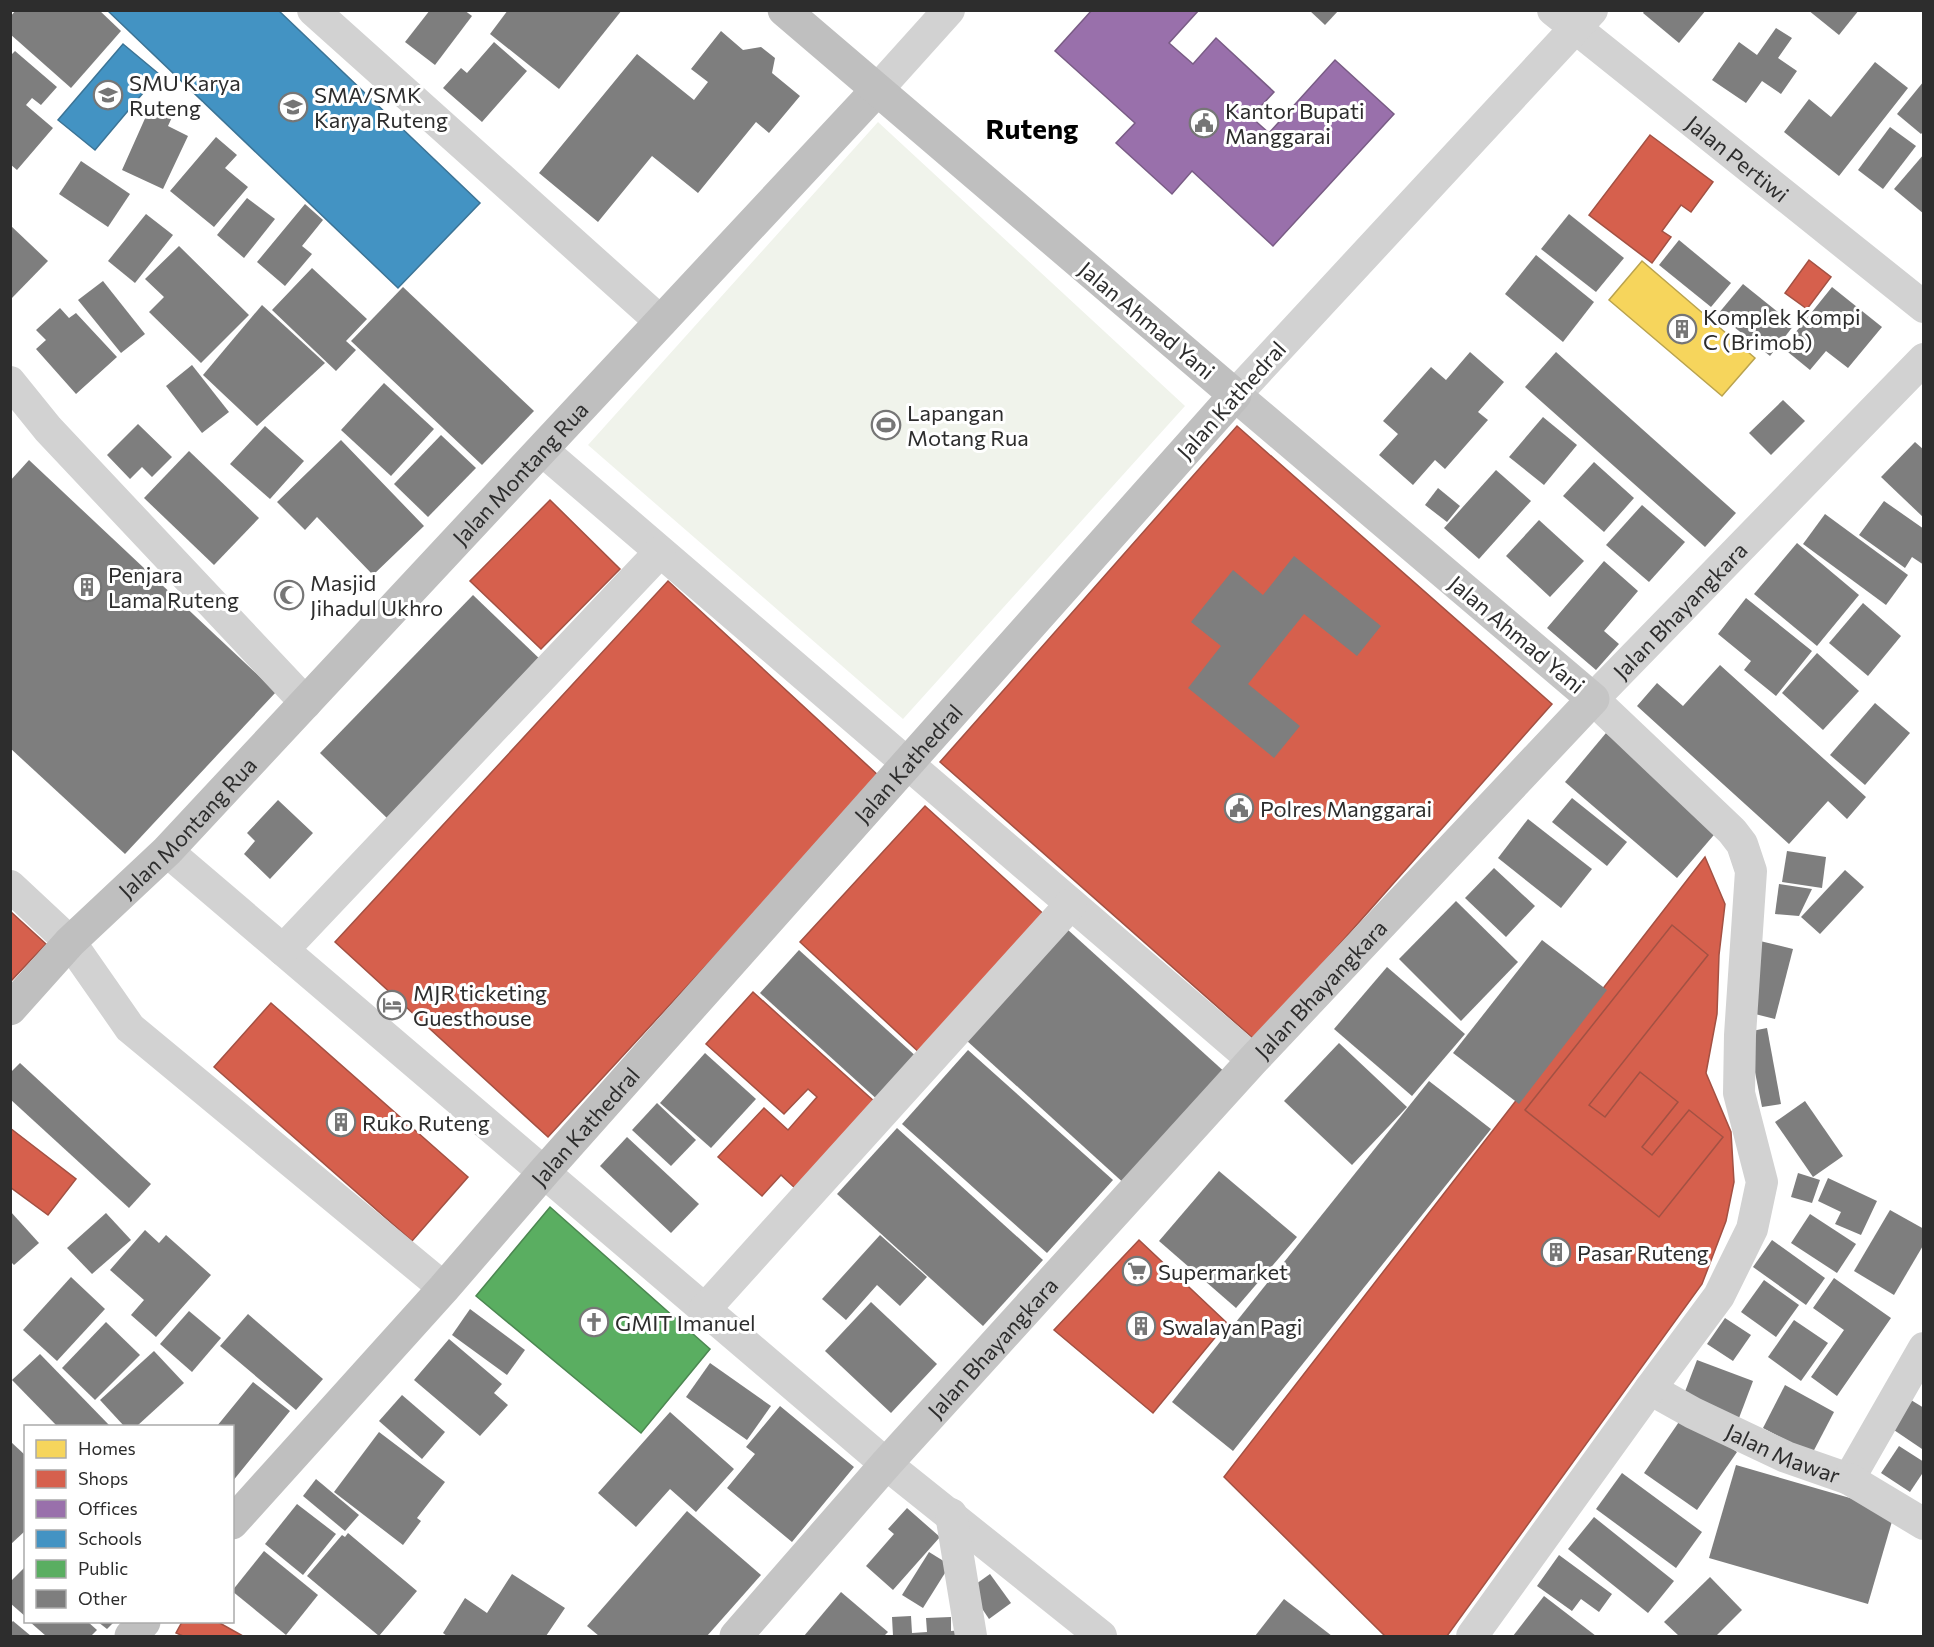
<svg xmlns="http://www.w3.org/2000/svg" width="1934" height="1647" viewBox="0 0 1934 1647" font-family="Commissioner,sans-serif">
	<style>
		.green { fill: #f0f3eb }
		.homes { fill: #f6d55c; stroke: #baa34e; stroke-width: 1.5 }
		.shops { fill: #d6604d; stroke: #a35143; stroke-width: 1.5 }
		.offices { fill: #9970ab; stroke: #795c85; stroke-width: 1.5 }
		.schools { fill: #4393c3; stroke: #3c7496; stroke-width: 1.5 }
		.public { fill: #5aae61; stroke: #4c8751; stroke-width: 1.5 }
		.building { fill: #7e7e7e }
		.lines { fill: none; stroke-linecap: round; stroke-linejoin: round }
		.minor { stroke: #d2d2d2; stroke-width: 32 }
		.major { stroke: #c5c5c5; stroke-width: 33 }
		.highway { stroke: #bfbfbf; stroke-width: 33 }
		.labels { text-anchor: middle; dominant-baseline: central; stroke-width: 6; stroke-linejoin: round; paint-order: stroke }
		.poi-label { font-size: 22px; fill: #2d2d2d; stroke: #fff; text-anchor: start }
		.street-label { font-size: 22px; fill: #2d2d2d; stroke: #fff }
		.district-label { font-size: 28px; font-weight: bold; fill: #000; stroke: #fff }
	</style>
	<rect width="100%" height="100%" fill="#fff"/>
	<polygon class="green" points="878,122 1185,406 903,719 588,445"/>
	<polygon class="homes" points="1642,261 1755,358 1722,396 1609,300"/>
	<g class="shops">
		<polygon points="1650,135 1713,182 1691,212 1681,205 1662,231 1671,237 1652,263 1589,215"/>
		<polygon points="1809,260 1831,277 1807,309 1785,293"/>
		<polygon points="1237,426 1552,704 1255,1040 940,762"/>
		<polygon points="550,500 620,569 541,649 470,581"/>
		<polygon points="668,581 880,777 548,1137 335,942"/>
		<polygon points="925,806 1049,919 923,1056 800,942"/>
		<polygon points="1705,857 1725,904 1719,955 1717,1014 1706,1073 1731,1132 1734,1182 1726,1221 1702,1284 1447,1636 1385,1636 1224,1477"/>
		<polygon points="10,911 46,944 10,982"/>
		<polygon points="1672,925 1708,955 1589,1105 1605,1117 1640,1072 1678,1102 1642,1147 1652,1155 1689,1110 1723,1137 1659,1217 1525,1110"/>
		<polygon points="753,992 875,1102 796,1189 781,1175 762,1196 718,1157 764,1108 788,1130 817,1097 808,1089 784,1114 706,1044"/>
		<polygon points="271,1003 468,1177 412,1241 214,1067"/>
		<polygon points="10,1128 76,1179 48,1215 10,1187"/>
		<polygon points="1139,1240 1227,1323 1153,1413 1054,1330"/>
		<polygon points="182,1622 218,1622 243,1636 183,1636 176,1633"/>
	</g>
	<polygon class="offices" points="1092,10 1199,10 1169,43 1193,64 1216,38 1274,92 1251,117 1269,133 1335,60 1394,114 1273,246 1192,171 1172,194 1116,143 1135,123 1055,51"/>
	<g class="schools">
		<polygon points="107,10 278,10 480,203 398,288"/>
		<polygon points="123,44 159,74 95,150 58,120"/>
	</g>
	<polygon class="public" points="550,1207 710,1349 641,1433 476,1296"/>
	<g class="building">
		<polygon points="16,10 99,10 121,31 71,88 10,34 10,17"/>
		<polygon points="430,10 464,10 472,16 435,65 405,42"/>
		<polygon points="508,10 622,10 559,89 490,34"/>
		<polygon points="1309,10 1339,10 1325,25"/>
		<polygon points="1645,10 1706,10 1679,43 1643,13"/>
		<polygon points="1808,10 1859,10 1839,35"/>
		<polygon points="1776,28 1792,38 1778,58 1797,71 1781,94 1762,81 1746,103 1712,80 1739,42 1757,55"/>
		<polygon points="721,31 743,50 761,47 775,58 772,73 800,96 769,133 756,122 698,193 652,156 598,222 539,173 637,54 694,100 708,82 691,69"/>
		<polygon points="494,42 527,71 482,122 443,88 461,68 467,73"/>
		<polygon points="15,51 57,87 41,105 32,98 26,105 53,128 17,170 10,164 10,56"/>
		<polygon points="1875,62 1908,88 1839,176 1784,132 1809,99 1831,117"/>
		<polygon points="1924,81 1924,131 1921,134 1897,114"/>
		<polygon points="151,105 173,115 168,126 188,136 163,189 122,170"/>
		<polygon points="1890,127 1916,146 1883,189 1858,170"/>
		<polygon points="216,137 237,155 225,168 248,187 214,227 170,191"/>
		<polygon points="1924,154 1924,214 1894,189"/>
		<polygon points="81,161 130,194 108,227 59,194"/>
		<polygon points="247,198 275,219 244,258 217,235"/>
		<polygon points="305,204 323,220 302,246 312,254 285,286 257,262"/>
		<polygon points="146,214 173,235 135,283 108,261"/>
		<polygon points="1569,214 1624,258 1596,292 1541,249"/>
		<polygon points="10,225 48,261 10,300"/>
		<polygon points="1679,240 1731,283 1711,307 1659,265"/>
		<polygon points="179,246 249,315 201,363 149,312 164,297 145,279"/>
		<polygon points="1536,255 1594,302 1563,342 1505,294"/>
		<polygon points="312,268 367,319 346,341 356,350 336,371 272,310"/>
		<polygon points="103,281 145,334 121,353 78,300"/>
		<polygon points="1743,284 1794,325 1770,356 1718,314"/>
		<polygon points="403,287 534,411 482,465 351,341"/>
		<polygon points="1832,287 1882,327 1848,368 1826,351 1810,370 1783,348"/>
		<polygon points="262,305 325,363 257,426 203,375"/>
		<polygon points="60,308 69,318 76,313 117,357 76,394 36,349 46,340 36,330"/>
		<polygon points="1470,352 1504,382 1478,412 1488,420 1445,469 1435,460 1413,485 1379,455 1398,434 1383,421 1431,367 1446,380"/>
		<polygon points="1556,352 1736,513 1705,547 1525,387"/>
		<polygon points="192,365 229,412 202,433 166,386"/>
		<polygon points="384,383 434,429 391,476 341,430"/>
		<polygon points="1783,400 1805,421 1771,455 1749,433"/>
		<polygon points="1543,417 1577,445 1544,485 1509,457"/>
		<polygon points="138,424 172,457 152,477 142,467 130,479 107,455"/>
		<polygon points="265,426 304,461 270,499 230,464"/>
		<polygon points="441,435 476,468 428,517 394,484"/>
		<polygon points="341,440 424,526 373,575 317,517 305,530 277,502"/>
		<polygon points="1915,442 1924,450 1924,518 1881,477"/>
		<polygon points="189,451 259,518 214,565 144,498"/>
		<polygon points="29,460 276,692 125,854 10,748 10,481"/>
		<polygon points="1594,462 1634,498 1604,532 1563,496"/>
		<polygon points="1496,470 1531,501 1479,559 1444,528"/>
		<polygon points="1438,488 1460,506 1447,522 1425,505"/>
		<polygon points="1884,501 1924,529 1924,565 1912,557 1905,568 1859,535"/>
		<polygon points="1642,505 1685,542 1649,582 1606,545"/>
		<polygon points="1825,514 1908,575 1886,605 1803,544"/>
		<polygon points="1539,520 1584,561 1550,597 1506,556"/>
		<polygon points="1797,543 1859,595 1817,646 1754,594"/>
		<polygon points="1294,556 1381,626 1357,656 1304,614 1248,684 1300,726 1274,758 1188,688 1221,646 1191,622 1233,570 1263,595"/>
		<polygon points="1604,561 1638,591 1604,631 1619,644 1596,670 1547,628"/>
		<polygon points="473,595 544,663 390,821 320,753"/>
		<polygon points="1746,598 1812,651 1776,696 1744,670 1751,661 1718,634"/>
		<polygon points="1863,603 1901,636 1868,676 1829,643"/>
		<polygon points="1817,653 1859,691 1823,730 1782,693"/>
		<polygon points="1720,665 1866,797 1847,819 1828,801 1789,844 1637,706 1657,683 1683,706"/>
		<polygon points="1875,703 1910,733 1865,785 1830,755"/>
		<polygon points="1606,733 1719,829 1677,878 1565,782"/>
		<polygon points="1572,798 1627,842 1607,866 1552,822"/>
		<polygon points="278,800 313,833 270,879 244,854 255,841 247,833"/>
		<polygon points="1528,819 1592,869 1561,908 1498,858"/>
		<polygon points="1787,851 1826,857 1822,888 1782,882"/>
		<polygon points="1494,868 1535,906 1506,937 1465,898"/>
		<polygon points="1845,870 1864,887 1820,934 1801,917"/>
		<polygon points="1779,884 1812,889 1799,916 1775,914"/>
		<polygon points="1456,901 1518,962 1461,1021 1399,959"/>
		<polygon points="1067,929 1228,1075 1127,1186 966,1040"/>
		<polygon points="1542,940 1607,990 1519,1104 1453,1053"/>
		<polygon points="1760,941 1793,949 1775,1019 1743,1011"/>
		<polygon points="799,950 919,1059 880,1102 760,993"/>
		<polygon points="1387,967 1465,1034 1412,1096 1334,1029"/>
		<polygon points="1767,1028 1781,1104 1762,1107 1747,1032"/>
		<polygon points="1339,1043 1407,1107 1352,1165 1284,1101"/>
		<polygon points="968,1050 1113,1180 1047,1253 902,1124"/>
		<polygon points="705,1053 756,1099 711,1148 660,1103"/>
		<polygon points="20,1063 151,1184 129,1208 10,1099 10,1073"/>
		<polygon points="1429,1081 1491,1129 1233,1451 1172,1402"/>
		<polygon points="1805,1101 1843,1156 1813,1177 1775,1122"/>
		<polygon points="657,1103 696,1140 671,1166 632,1130"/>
		<polygon points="897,1128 1043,1260 983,1326 837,1194"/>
		<polygon points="627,1137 699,1204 671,1233 600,1166"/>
		<polygon points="1219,1171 1297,1237 1236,1308 1159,1241"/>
		<polygon points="1798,1173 1820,1180 1812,1203 1791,1197"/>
		<polygon points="1828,1178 1877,1201 1861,1235 1835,1224 1841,1212 1818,1201"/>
		<polygon points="1890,1210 1924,1229 1924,1244 1894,1295 1854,1271"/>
		<polygon points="10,1211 39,1243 14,1265 10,1261"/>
		<polygon points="106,1213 131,1240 92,1274 67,1248"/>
		<polygon points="1810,1214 1856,1244 1837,1273 1791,1243"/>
		<polygon points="145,1230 159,1243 166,1235 211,1275 156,1337 131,1315 144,1300 110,1270"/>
		<polygon points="880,1235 927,1277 900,1306 877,1285 846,1320 822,1299"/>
		<polygon points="1772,1240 1825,1278 1806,1305 1753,1267"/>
		<polygon points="71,1277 105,1309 57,1361 23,1330"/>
		<polygon points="1834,1278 1891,1318 1837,1396 1811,1377 1844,1330 1813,1308"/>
		<polygon points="1764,1280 1799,1305 1776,1337 1741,1312"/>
		<polygon points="871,1302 937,1364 891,1413 825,1351"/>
		<polygon points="470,1309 525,1350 507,1375 452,1335"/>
		<polygon points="189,1311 221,1338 192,1372 160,1344"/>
		<polygon points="248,1314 323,1379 296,1410 220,1346"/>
		<polygon points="1725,1318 1751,1335 1733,1361 1707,1344"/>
		<polygon points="1794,1320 1828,1343 1801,1381 1768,1357"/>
		<polygon points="106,1322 140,1355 95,1400 62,1368"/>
		<polygon points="449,1339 502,1384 494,1393 508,1405 480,1436 414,1380"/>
		<polygon points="154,1351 184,1383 137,1426 124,1426 100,1400"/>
		<polygon points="40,1354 110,1426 57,1426 12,1380"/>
		<polygon points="1697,1360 1753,1381 1739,1418 1683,1397"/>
		<polygon points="710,1363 771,1406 747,1440 686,1397"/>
		<polygon points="253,1382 290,1411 232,1482 232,1426 217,1426"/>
		<polygon points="1785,1385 1834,1412 1812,1454 1763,1428"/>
		<polygon points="402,1395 445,1432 422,1459 379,1421"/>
		<polygon points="1911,1400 1924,1408 1922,1449 1891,1428"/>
		<polygon points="780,1406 854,1467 792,1542 727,1488 755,1454 746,1447"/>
		<polygon points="670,1412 734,1469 696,1512 670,1489 636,1527 598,1493"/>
		<polygon points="1683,1416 1737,1452 1697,1510 1644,1473"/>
		<polygon points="379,1432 445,1482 417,1518 421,1521 403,1545 334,1492"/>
		<polygon points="10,1441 26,1456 26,1530 10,1545"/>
		<polygon points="1899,1446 1924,1462 1924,1471 1910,1492 1881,1473"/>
		<polygon points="1736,1465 1895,1511 1868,1604 1709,1558"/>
		<polygon points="1622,1473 1702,1532 1676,1568 1596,1509"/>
		<polygon points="316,1479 359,1515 345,1531 303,1496"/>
		<polygon points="297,1504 336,1534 303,1575 265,1544"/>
		<polygon points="907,1508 940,1537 893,1590 866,1566 894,1534 888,1529"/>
		<polygon points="687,1511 761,1575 707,1636 599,1636 587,1626"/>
		<polygon points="1594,1517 1674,1581 1648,1613 1568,1549"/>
		<polygon points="348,1533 417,1591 379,1636 307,1576 342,1535 345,1537"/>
		<polygon points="264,1551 318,1595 286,1635 232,1591"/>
		<polygon points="929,1552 950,1565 923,1608 902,1595"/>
		<polygon points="1559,1555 1612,1594 1599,1612 1581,1599 1572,1611 1537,1586"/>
		<polygon points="26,1566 26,1617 10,1603 10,1582"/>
		<polygon points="512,1574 565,1608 546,1636 447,1636 443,1633 465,1598 487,1613"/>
		<polygon points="990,1574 1011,1603 989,1619 969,1589"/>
		<polygon points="1710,1577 1742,1610 1716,1636 1679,1636 1664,1622"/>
		<polygon points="841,1592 888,1632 884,1636 804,1636"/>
		<polygon points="1544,1596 1596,1636 1513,1636"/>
		<polygon points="1284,1599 1332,1636 1255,1636"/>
		<polygon points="911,1616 912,1633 927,1632 926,1618 951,1617 951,1631 963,1630 963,1636 893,1636 892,1617"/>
		<polygon points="13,1621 31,1636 10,1636 10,1624"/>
		<polygon points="30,1622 88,1622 97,1630 91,1636 46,1636"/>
		<polygon points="98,1622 114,1622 107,1629"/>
	</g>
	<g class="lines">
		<g class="minor">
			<polyline points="313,10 661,322"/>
			<path id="s1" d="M1553,10L1924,307"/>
			<polyline points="877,90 949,10"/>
			<polyline points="10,382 48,429 306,703"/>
			<polyline points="1235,395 1592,10"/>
			<polyline points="542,450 1253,1060"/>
			<polyline points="167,851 886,1464 1101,1636"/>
			<polyline points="10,886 70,942 130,1028 444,1288"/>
			<polyline points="283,950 660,552"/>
			<polyline points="705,1309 1071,904"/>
			<path id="s2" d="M1650,1389L1693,1413L1786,1457L1849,1479L1924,1348"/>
			<polyline points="1849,1479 1924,1524"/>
			<polyline points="951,1514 971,1636"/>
			<path id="s3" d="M1472,1636L1650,1389L1719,1296L1752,1229L1762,1182L1739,1093L1740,1035L1751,871L1742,844L1732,831L1593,699L1924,359"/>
		</g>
		<path class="major" id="s4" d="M736,1636L886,1464L1253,1060L1593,699L1235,395"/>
		<g class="highway">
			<path id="s5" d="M10,1009L70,942L167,851L877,90"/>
			<path id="s6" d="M232,1523L444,1288L544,1172L1235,395L784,10"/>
			<polyline points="131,1636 144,1622"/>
		</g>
	</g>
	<defs>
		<g id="school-ring" transform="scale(1.5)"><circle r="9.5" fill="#fff" stroke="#767676" stroke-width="1.5"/><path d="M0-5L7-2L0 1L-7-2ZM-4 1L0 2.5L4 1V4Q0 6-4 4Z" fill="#767676"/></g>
		<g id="civic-ring" transform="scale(1.5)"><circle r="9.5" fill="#fff" stroke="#767676" stroke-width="1.5"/><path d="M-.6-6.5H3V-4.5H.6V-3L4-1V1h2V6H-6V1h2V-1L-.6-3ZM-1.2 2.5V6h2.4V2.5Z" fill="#767676"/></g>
		<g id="building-ring" transform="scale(1.5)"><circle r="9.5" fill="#fff" stroke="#767676" stroke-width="1.5"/><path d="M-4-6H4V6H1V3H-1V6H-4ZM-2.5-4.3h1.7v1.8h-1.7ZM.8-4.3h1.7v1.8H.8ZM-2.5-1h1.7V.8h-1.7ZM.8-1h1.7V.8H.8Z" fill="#767676"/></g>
		<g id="stadium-ring" transform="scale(1.5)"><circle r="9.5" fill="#fff" stroke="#767676" stroke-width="1.5"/><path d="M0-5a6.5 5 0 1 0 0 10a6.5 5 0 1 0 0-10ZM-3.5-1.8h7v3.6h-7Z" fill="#767676"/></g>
		<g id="mosque-ring" transform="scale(1.5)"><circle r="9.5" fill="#fff" stroke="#767676" stroke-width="1.5"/><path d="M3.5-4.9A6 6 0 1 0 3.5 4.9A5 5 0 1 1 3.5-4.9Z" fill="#767676"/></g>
		<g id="hotel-ring" transform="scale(1.5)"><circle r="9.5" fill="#fff" stroke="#767676" stroke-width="1.5"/><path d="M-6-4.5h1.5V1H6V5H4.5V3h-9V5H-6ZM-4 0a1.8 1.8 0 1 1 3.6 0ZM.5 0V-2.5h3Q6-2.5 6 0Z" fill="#767676"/></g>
		<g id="supermarket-ring" transform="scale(1.5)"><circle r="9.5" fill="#fff" stroke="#767676" stroke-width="1.5"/><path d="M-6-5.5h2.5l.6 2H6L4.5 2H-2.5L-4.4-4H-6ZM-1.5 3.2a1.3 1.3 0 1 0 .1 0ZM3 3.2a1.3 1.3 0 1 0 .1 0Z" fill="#767676"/></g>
		<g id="church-ring" transform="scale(1.5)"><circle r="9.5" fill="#fff" stroke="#767676" stroke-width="1.5"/><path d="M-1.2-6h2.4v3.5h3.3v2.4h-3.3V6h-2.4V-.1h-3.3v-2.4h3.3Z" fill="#767676"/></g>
	</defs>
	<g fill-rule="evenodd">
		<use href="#school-ring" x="108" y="95"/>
		<use href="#school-ring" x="293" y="107"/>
		<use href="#civic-ring" x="1204" y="123"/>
		<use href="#building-ring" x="1682" y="329"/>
		<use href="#stadium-ring" x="886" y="425"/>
		<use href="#building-ring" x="87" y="587"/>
		<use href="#mosque-ring" x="289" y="595"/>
		<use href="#civic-ring" x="1239" y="808"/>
		<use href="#hotel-ring" x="392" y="1005"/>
		<use href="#building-ring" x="341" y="1122"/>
		<use href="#building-ring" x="1556" y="1252"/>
		<use href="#supermarket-ring" x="1137" y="1271"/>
		<use href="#church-ring" x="594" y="1322"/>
		<use href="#building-ring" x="1141" y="1326"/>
	</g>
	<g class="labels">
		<g class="poi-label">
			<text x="129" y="82">SMU Karya<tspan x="129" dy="25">Ruteng</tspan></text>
			<text x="314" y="94">SMA/SMK<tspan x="314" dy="25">Karya Ruteng</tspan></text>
			<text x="1225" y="110">Kantor Bupati<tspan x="1225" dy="25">Manggarai</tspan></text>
			<text x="1703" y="316">Komplek Kompi<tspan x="1703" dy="25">C (Brimob)</tspan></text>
			<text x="907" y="412">Lapangan<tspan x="907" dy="25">Motang Rua</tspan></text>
			<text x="108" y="574">Penjara<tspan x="108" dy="25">Lama Ruteng</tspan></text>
			<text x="310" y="582">Masjid<tspan x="310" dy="25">Jihadul Ukhro</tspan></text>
			<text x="1260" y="808">Polres Manggarai</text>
			<text x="413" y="992">MJR ticketing<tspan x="413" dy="25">Guesthouse</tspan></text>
			<text x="362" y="1122">Ruko Ruteng</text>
			<text x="1577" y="1252">Pasar Ruteng</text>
			<text x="1158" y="1271">Supermarket</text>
			<text x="615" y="1322">GMIT Imanuel</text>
			<text x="1162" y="1326">Swalayan Pagi</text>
		</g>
		<g class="street-label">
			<text stroke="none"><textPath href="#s1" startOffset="237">Jalan Pertiwi</textPath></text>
			<text transform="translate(1147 320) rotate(40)">Jalan Ahmad Yani</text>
			<text transform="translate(1231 400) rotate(-48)">Jalan Kathedral</text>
			<text stroke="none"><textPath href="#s5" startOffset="740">Jalan Montang Rua</textPath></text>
			<text stroke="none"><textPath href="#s3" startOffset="1218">Jalan Bhayangkara</textPath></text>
			<text transform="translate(1517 634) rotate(40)">Jalan Ahmad Yani</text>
			<text stroke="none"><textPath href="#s6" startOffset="1017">Jalan Kathedral</textPath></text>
			<text stroke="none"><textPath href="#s5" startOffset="254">Jalan Montang Rua</textPath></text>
			<text stroke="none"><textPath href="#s4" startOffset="872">Jalan Bhayangkara</textPath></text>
			<text stroke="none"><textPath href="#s6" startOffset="531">Jalan Kathedral</textPath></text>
			<text stroke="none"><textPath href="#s4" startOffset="386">Jalan Bhayangkara</textPath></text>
			<text stroke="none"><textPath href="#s2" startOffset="148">Jalan Mawar</textPath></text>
		</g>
		<g class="district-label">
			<text x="1032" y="128">Ruteng</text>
		</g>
	</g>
	<rect width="1934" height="1647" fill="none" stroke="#2d2d2d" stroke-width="24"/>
	<rect x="24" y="1425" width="210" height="198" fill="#ffffff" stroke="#ababab" stroke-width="1.5"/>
	<rect x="36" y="1440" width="30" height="18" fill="#f6d55c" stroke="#ababab" stroke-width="1.5"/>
	<text x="78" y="1455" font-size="18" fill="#2d2d2d">Homes</text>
	<rect x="36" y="1470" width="30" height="18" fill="#d6604d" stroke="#ababab" stroke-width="1.5"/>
	<text x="78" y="1485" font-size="18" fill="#2d2d2d">Shops</text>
	<rect x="36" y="1500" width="30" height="18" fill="#9970ab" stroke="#ababab" stroke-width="1.5"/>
	<text x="78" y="1515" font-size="18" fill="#2d2d2d">Offices</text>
	<rect x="36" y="1530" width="30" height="18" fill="#4393c3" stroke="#ababab" stroke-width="1.5"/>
	<text x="78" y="1545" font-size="18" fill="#2d2d2d">Schools</text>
	<rect x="36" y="1560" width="30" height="18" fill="#5aae61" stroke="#ababab" stroke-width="1.5"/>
	<text x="78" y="1575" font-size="18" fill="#2d2d2d">Public</text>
	<rect x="36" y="1590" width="30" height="18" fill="#7e7e7e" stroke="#ababab" stroke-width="1.5"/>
	<text x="78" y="1605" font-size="18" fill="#2d2d2d">Other</text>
</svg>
